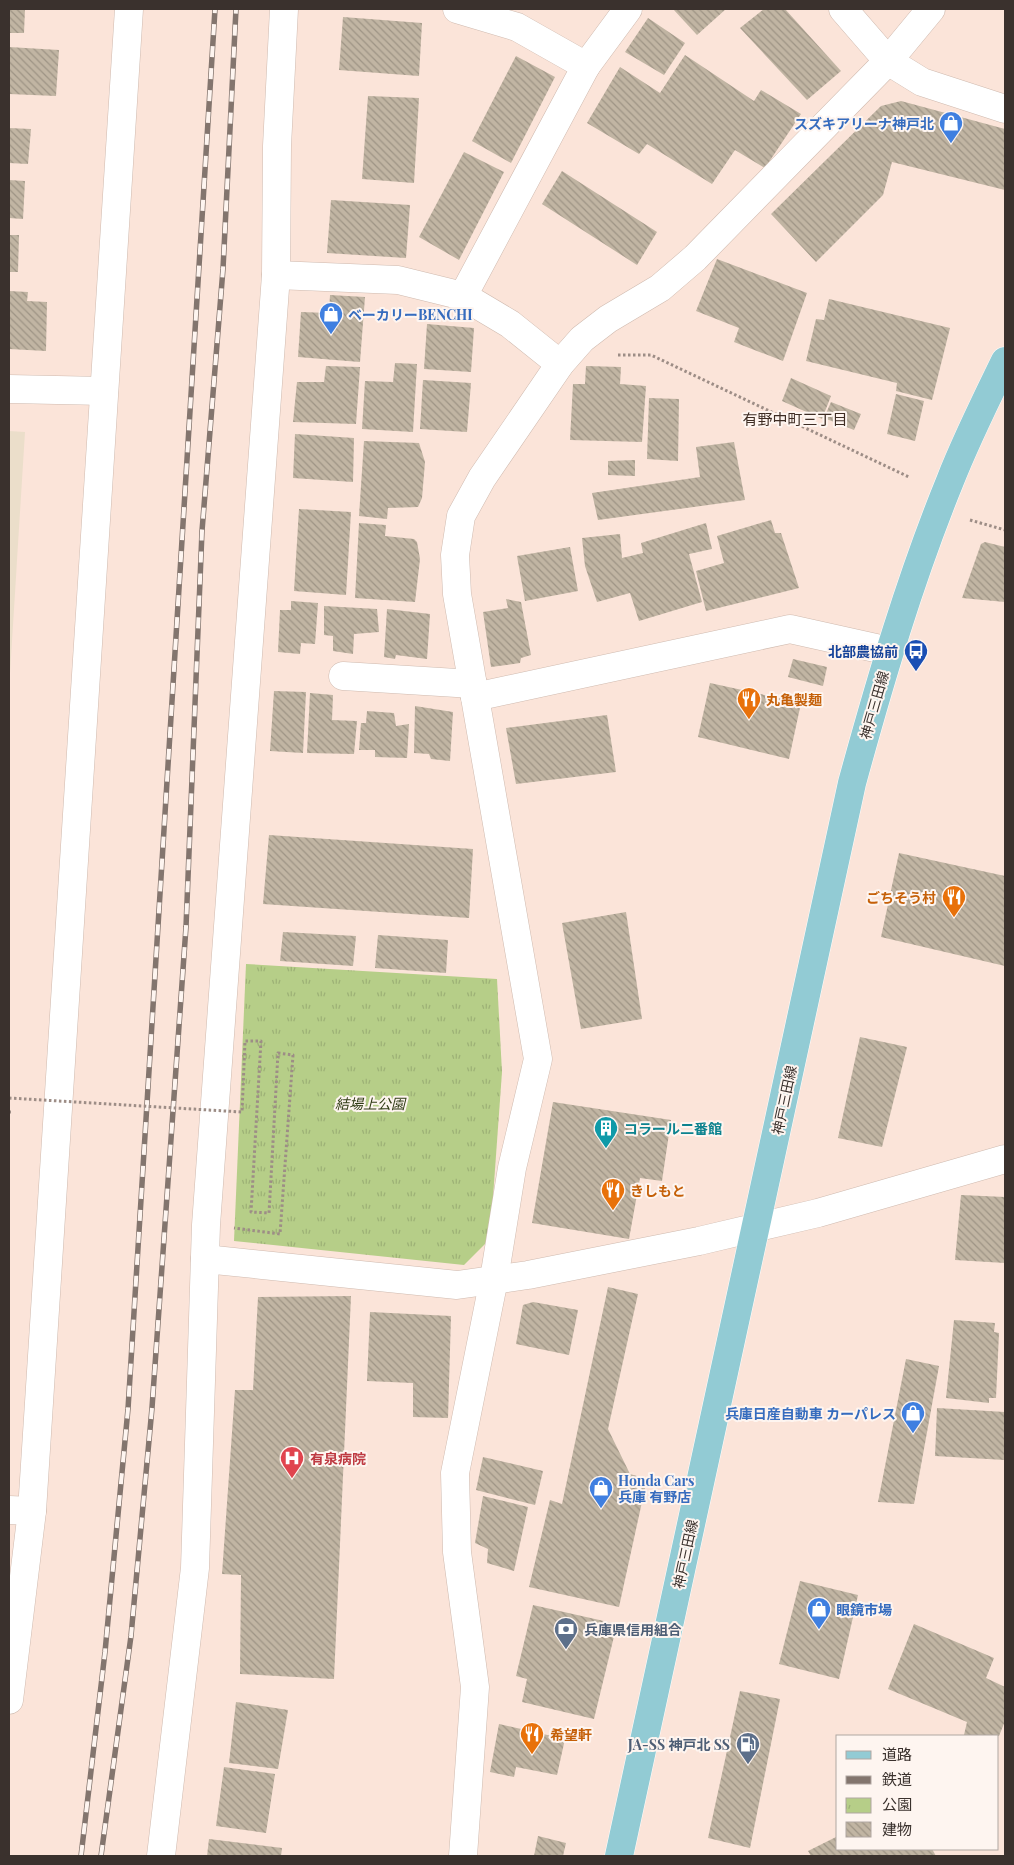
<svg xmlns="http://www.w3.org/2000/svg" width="1014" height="1865" viewBox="0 0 1014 1865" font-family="'Playfair Display','Noto Sans JP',serif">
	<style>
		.education { fill: #ebdeca }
		.park { fill: url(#park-tufts) }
		.building { fill: url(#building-back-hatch) }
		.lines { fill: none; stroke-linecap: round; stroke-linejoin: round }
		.minor-casing { stroke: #cfbaaf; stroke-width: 29 }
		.tertiary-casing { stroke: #cfbaaf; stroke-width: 29 }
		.primary-casing { stroke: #fff; stroke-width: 29 }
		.path { stroke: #9d8d86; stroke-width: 3; stroke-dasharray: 2.5 2.5; stroke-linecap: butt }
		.minor { stroke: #fff; stroke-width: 28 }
		.tertiary { stroke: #fff; stroke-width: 28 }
		.primary { stroke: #92cbd4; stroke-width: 28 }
		.rail-casing { stroke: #83756e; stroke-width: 5.5 }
		.rail { stroke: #fef5f0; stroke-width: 4; stroke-dasharray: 11; stroke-linecap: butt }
		.path-bridge { stroke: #9d8d86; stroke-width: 3; stroke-dasharray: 2.5 2.5; stroke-linecap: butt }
		.labels { text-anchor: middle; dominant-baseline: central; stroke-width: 4; stroke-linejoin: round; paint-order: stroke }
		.shop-label { font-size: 14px; font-weight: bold; fill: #366cbe; stroke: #fef5f0; text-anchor: start }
		.transit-label { font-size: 14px; font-weight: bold; fill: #164399; stroke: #fef5f0; text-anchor: end }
		.food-label { font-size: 14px; font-weight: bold; fill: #c56008; stroke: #fef5f0; text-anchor: start }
		.street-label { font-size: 14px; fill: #3a312d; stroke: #fef5f0 }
		.park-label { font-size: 14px; font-style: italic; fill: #2f3b14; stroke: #fef5f0 }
		.culture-label { font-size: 14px; font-weight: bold; fill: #0d838f; stroke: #fef5f0; text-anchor: start }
		.health-label { font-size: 14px; font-weight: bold; fill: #be3a42; stroke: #fef5f0; text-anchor: start }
		.service-label { font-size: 14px; font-weight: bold; fill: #4e5e75; stroke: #fef5f0; text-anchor: start }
		.neighbourhood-label { font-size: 15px; fill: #3e2d24; stroke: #fef5f0 }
	</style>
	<defs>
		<pattern id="park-tufts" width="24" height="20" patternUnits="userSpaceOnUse" patternTransform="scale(1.25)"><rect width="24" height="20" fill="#b6ce88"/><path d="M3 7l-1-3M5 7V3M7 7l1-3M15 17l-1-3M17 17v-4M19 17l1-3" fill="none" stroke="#9db176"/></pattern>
		<pattern id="building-back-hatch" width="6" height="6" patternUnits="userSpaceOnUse" patternTransform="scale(1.25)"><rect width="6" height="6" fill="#c1b5a3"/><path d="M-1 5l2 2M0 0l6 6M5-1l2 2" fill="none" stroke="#9e9485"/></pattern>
	</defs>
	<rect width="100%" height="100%" fill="#fbe4d9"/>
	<polygon class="education" points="9,431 25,432 9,689"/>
	<polygon class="park" points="246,964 497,979 502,1072 490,1239 464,1265 234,1241"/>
	<g class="building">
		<polygon points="9,9 25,9 24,33 9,33"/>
		<polygon points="673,9 726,9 697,35"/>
		<polygon points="764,9 785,9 841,71 807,100 740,28"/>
		<polygon points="343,17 422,23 419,76 339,70"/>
		<polygon points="648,18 685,43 664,75 625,52"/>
		<polygon points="9,47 59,50 56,96 9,94"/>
		<polygon points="685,55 754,101 761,90 801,114 765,168 735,150 712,184 647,144 639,154 587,123 620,67 660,93"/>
		<polygon points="516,56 555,77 511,163 472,141"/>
		<polygon points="368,96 419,98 414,183 362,179"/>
		<polygon points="901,101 1005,129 1005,190 892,162 883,195 816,262 771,214 881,106"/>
		<polygon points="9,128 31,129 28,164 9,163"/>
		<polygon points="464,152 504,172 459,260 419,237"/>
		<polygon points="562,171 657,232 637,265 542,204"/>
		<polygon points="9,180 25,181 23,219 9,218"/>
		<polygon points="331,200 410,205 406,258 327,253"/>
		<polygon points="9,235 19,235 18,272 9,272"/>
		<polygon points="717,259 807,293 783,361 734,342 739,328 696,311"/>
		<polygon points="9,291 28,292 27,301 47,302 46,351 9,349"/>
		<polygon points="330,295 365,297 360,362 298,357 301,312 329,313"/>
		<polygon points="829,299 950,328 932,400 896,391 897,383 806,361 816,319 824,320"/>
		<polygon points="427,324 474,328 471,372 424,369"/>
		<polygon points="395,363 417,364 413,432 362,429 365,381 393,382"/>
		<polygon points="326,366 360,367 356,424 293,422 297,382 324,382"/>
		<polygon points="586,366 621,367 620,384 646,386 642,442 570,440 573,384 585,384"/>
		<polygon points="791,378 831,396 822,419 782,401"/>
		<polygon points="423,380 471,383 467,432 420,429"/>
		<polygon points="896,394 924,401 915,441 887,434"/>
		<polygon points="649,398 679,399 678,461 647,459"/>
		<polygon points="831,402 861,414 854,430 824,418"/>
		<polygon points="295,434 354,438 353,482 293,478"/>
		<polygon points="364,441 419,443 425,462 422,498 418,507 388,508 387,519 359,516"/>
		<polygon points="734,442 745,500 598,520 592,493 700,477 696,447"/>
		<polygon points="635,460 635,476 608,475 608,461"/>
		<polygon points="299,509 351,512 346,595 294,591"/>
		<polygon points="771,520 775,533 781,533 799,588 706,611 696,571 724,563 717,536"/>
		<polygon points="359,523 386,525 385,536 414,539 417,542 420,559 415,602 355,598"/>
		<polygon points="706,523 712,549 689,554 702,602 639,621 630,593 597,602 585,566 582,538 620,534 622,558 643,553 641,543"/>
		<polygon points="985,542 1005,547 1005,602 962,598 981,544"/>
		<polygon points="570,547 578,591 525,601 517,556"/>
		<polygon points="506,599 521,602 531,655 521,658 520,663 491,667 483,612 508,608"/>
		<polygon points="291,601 318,603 315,644 301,643 300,654 278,652 280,610 291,610"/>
		<polygon points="324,606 377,609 379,632 354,634 353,654 333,651 333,636 324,635"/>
		<polygon points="387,609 430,614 427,659 396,655 395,659 384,657"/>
		<polygon points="793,659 827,667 823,686 788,677"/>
		<polygon points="710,683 801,703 789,759 698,737"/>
		<polygon points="274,691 306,692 303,753 270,751"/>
		<polygon points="310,693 333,695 332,720 357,721 354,754 307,753"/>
		<polygon points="415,706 453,712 450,761 431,759 429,754 414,753"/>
		<polygon points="367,711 394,713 396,726 409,724 407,758 375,757 375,750 359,750 361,723 366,723"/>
		<polygon points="607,715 616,772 516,784 506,728"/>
		<polygon points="269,835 473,849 469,918 263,904"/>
		<polygon points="899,853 1005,876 1005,966 881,937"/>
		<polygon points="626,912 642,1019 581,1029 562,923"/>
		<polygon points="283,932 356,936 353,966 280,961"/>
		<polygon points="378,935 448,940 446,973 375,968"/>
		<polygon points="860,1037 907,1047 882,1147 838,1138"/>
		<polygon points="553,1102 671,1120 662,1181 640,1178 629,1239 532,1223"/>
		<polygon points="961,1195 1005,1197 1005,1263 955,1260"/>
		<polygon points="608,1287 638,1294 608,1429 630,1474 647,1479 619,1607 529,1587 550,1500 562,1504"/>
		<polygon points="351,1296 334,1679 240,1674 241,1575 222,1574 235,1390 253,1390 258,1297"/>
		<polygon points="533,1302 578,1310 569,1355 516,1344 523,1305"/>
		<polygon points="370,1312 451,1316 448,1418 413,1417 413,1383 367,1381"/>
		<polygon points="954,1320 995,1323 994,1332 999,1333 996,1398 989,1398 989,1403 946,1398"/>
		<polygon points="906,1359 939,1366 914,1504 878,1502"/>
		<polygon points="937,1408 1005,1412 1005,1460 935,1456"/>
		<polygon points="483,1457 543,1471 535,1505 476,1490"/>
		<polygon points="483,1496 528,1507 514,1571 487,1563 488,1549 475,1543"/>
		<polygon points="800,1581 858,1595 839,1679 779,1664"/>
		<polygon points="533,1605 617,1624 594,1719 522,1702 527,1679 516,1676"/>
		<polygon points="914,1624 994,1658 986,1678 1005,1687 1005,1721 999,1736 966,1736 964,1735 967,1722 888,1689"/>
		<polygon points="740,1691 780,1699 750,1848 708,1838"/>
		<polygon points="236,1702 288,1710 278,1769 229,1763"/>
		<polygon points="499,1724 565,1739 557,1775 516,1767 514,1777 490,1772"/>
		<polygon points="224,1767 275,1774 266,1833 216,1826"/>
		<polygon points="538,1836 566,1843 563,1856 534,1856"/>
		<polygon points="838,1836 838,1849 932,1849 936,1856 811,1856 808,1851"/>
		<polygon points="209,1839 282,1848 281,1856 207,1856"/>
	</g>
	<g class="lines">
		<g class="minor-casing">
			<g id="minor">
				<polyline points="457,9 517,27 586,66"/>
				<polyline points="843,9 888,61 922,82 1005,109"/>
				<polyline points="276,275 398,280 463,296"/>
				<polyline points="560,364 510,324 463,296 586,66 628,9"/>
				<polyline points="9,389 104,391"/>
				<polyline points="343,676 473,684"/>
				<polyline points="475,697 790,629 889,651"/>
				<polyline points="205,1259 457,1285 528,1275 699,1241 818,1213 1005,1159"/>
				<polyline points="161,1856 195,1568 206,1225 276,275 277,146 284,9"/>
				<polyline points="463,1856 475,1687 457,1552 455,1473 494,1279 512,1168 538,1059 457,594 455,555 461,516 482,478 560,364 582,339 608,319 660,288 695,258 888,61 931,9"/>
			</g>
		</g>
		<g class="tertiary-casing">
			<g id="tertiary">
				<polyline points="9,1510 32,1511"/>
				<polyline points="9,1700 32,1511 129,9"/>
			</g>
		</g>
		<g class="primary-casing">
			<path id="primary" d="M619,1856L852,783C880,681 910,579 950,481C966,440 986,400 1005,361"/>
		</g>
		<g class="path">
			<polyline points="618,355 651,355 909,477"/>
			<polyline points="970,520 1005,530"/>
			<polyline points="9,1112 11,1112"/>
		</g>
		<use href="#minor" class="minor"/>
		<use href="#tertiary" class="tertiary"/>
		<use href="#primary" class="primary"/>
		<g class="rail-casing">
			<g id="rail">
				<polyline points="81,1856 105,1652 128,1409 215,9"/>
				<polyline points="101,1856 131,1636 152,1408 186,927 202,531 223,269 236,9"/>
			</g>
		</g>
		<use href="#rail" class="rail"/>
		<polyline class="path-bridge" points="9,1098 242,1112 245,1041 261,1041 251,1212 269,1213 278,1053 293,1055 280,1234 234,1228"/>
	</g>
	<defs>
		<g id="shop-pin" transform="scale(1.25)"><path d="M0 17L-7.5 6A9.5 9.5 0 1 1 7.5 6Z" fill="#3f7fe0" stroke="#fef5f0"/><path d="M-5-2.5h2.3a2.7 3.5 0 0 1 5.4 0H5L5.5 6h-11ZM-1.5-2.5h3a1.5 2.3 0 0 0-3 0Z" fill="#fff"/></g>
		<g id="bus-pin" transform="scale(1.25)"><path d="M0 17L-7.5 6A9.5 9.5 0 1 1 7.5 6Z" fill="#1a4fb4" stroke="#fef5f0"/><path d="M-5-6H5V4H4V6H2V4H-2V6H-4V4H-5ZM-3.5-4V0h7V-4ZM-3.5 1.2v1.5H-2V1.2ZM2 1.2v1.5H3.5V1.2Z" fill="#fff"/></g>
		<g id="restaurant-pin" transform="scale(1.25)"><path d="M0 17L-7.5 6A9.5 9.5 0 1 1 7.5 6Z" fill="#e8710a" stroke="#fef5f0"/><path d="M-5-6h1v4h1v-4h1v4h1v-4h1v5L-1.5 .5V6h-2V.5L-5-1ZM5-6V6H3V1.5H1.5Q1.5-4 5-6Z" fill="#fff"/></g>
		<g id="building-pin" transform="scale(1.25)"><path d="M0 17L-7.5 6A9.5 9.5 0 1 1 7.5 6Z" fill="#0f9aa8" stroke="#fef5f0"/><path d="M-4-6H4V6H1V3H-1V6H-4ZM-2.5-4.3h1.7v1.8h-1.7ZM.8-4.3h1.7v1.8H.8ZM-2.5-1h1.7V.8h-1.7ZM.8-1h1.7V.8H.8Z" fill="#fff"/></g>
		<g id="hospital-pin" transform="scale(1.25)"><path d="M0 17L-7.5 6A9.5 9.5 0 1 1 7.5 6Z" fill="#e0444e" stroke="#fef5f0"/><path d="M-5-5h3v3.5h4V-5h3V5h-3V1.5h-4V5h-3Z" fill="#fff"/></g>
		<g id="bank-pin" transform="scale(1.25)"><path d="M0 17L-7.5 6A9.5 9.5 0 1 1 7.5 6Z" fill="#5c6f8a" stroke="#fef5f0"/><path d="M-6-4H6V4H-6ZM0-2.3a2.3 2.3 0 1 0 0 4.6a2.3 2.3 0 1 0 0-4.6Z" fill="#fff"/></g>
		<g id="fuel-pin" transform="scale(1.25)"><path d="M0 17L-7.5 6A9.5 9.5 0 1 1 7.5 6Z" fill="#5c6f8a" stroke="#fef5f0"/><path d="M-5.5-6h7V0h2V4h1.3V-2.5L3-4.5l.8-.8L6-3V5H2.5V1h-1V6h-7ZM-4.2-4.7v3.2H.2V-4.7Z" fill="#fff"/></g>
	</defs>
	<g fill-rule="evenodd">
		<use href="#shop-pin" x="951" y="123"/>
		<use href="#shop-pin" x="331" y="314"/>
		<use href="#bus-pin" x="916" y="651"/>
		<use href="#restaurant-pin" x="749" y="699"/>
		<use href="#restaurant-pin" x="954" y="897"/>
		<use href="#building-pin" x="606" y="1128"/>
		<use href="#restaurant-pin" x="613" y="1190"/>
		<use href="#shop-pin" x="913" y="1413"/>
		<use href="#hospital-pin" x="292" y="1458"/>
		<use href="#shop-pin" x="601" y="1488"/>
		<use href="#shop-pin" x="819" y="1609"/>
		<use href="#bank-pin" x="566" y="1629"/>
		<use href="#restaurant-pin" x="532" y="1734"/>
		<use href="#fuel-pin" x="748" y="1744"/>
	</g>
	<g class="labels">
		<g class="shop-label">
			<text x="934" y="123" text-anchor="end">スズキアリーナ神戸北</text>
			<text x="348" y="314">ベーカリーBENCHI</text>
			<text x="896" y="1413" text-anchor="end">兵庫日産自動車 カーパレス</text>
			<text x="618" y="1480">Honda Cars<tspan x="618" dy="16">兵庫 有野店</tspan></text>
			<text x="836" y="1609">眼鏡市場</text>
		</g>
		<g class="transit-label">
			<text x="898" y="651">北部農協前</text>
		</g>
		<g class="food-label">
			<text x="766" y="699">丸亀製麺</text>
			<text x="936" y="897" text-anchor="end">ごちそう村</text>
			<text x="630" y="1190">きしもと</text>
			<text x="550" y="1734">希望軒</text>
		</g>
		<g class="street-label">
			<text transform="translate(874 705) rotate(-74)">神戸三田線</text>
			<text transform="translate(784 1100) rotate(-78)">神戸三田線</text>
			<text transform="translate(685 1554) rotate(-78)">神戸三田線</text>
		</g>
		<g class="park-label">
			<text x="370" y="1103">結場上公園</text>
		</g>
		<g class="culture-label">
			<text x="624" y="1128">コラール二番館</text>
		</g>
		<g class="health-label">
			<text x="310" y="1458">有泉病院</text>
		</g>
		<g class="service-label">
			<text x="584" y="1629">兵庫県信用組合</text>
			<text x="730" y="1744" text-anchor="end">JA-SS 神戸北 SS</text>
		</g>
		<g class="neighbourhood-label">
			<text x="795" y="419">有野中町三丁目</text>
		</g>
	</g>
	<rect width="1014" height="1865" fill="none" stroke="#3a312d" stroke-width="20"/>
	<rect x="836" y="1735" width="162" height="115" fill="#fef5f0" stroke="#b0a7a2"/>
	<rect x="846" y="1751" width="25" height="8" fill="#92cbd4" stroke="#b0a7a2"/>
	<text x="882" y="1760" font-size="15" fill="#3a312d">道路</text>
	<rect x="846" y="1776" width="25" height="8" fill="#83756e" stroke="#b0a7a2"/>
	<text x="882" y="1785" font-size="15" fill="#3a312d">鉄道</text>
	<rect x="846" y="1798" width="25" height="15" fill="url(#park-tufts)" stroke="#b0a7a2"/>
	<text x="882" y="1810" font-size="15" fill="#3a312d">公園</text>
	<rect x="846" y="1822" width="25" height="15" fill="url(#building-back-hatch)" stroke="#b0a7a2"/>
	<text x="882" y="1835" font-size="15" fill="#3a312d">建物</text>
</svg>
